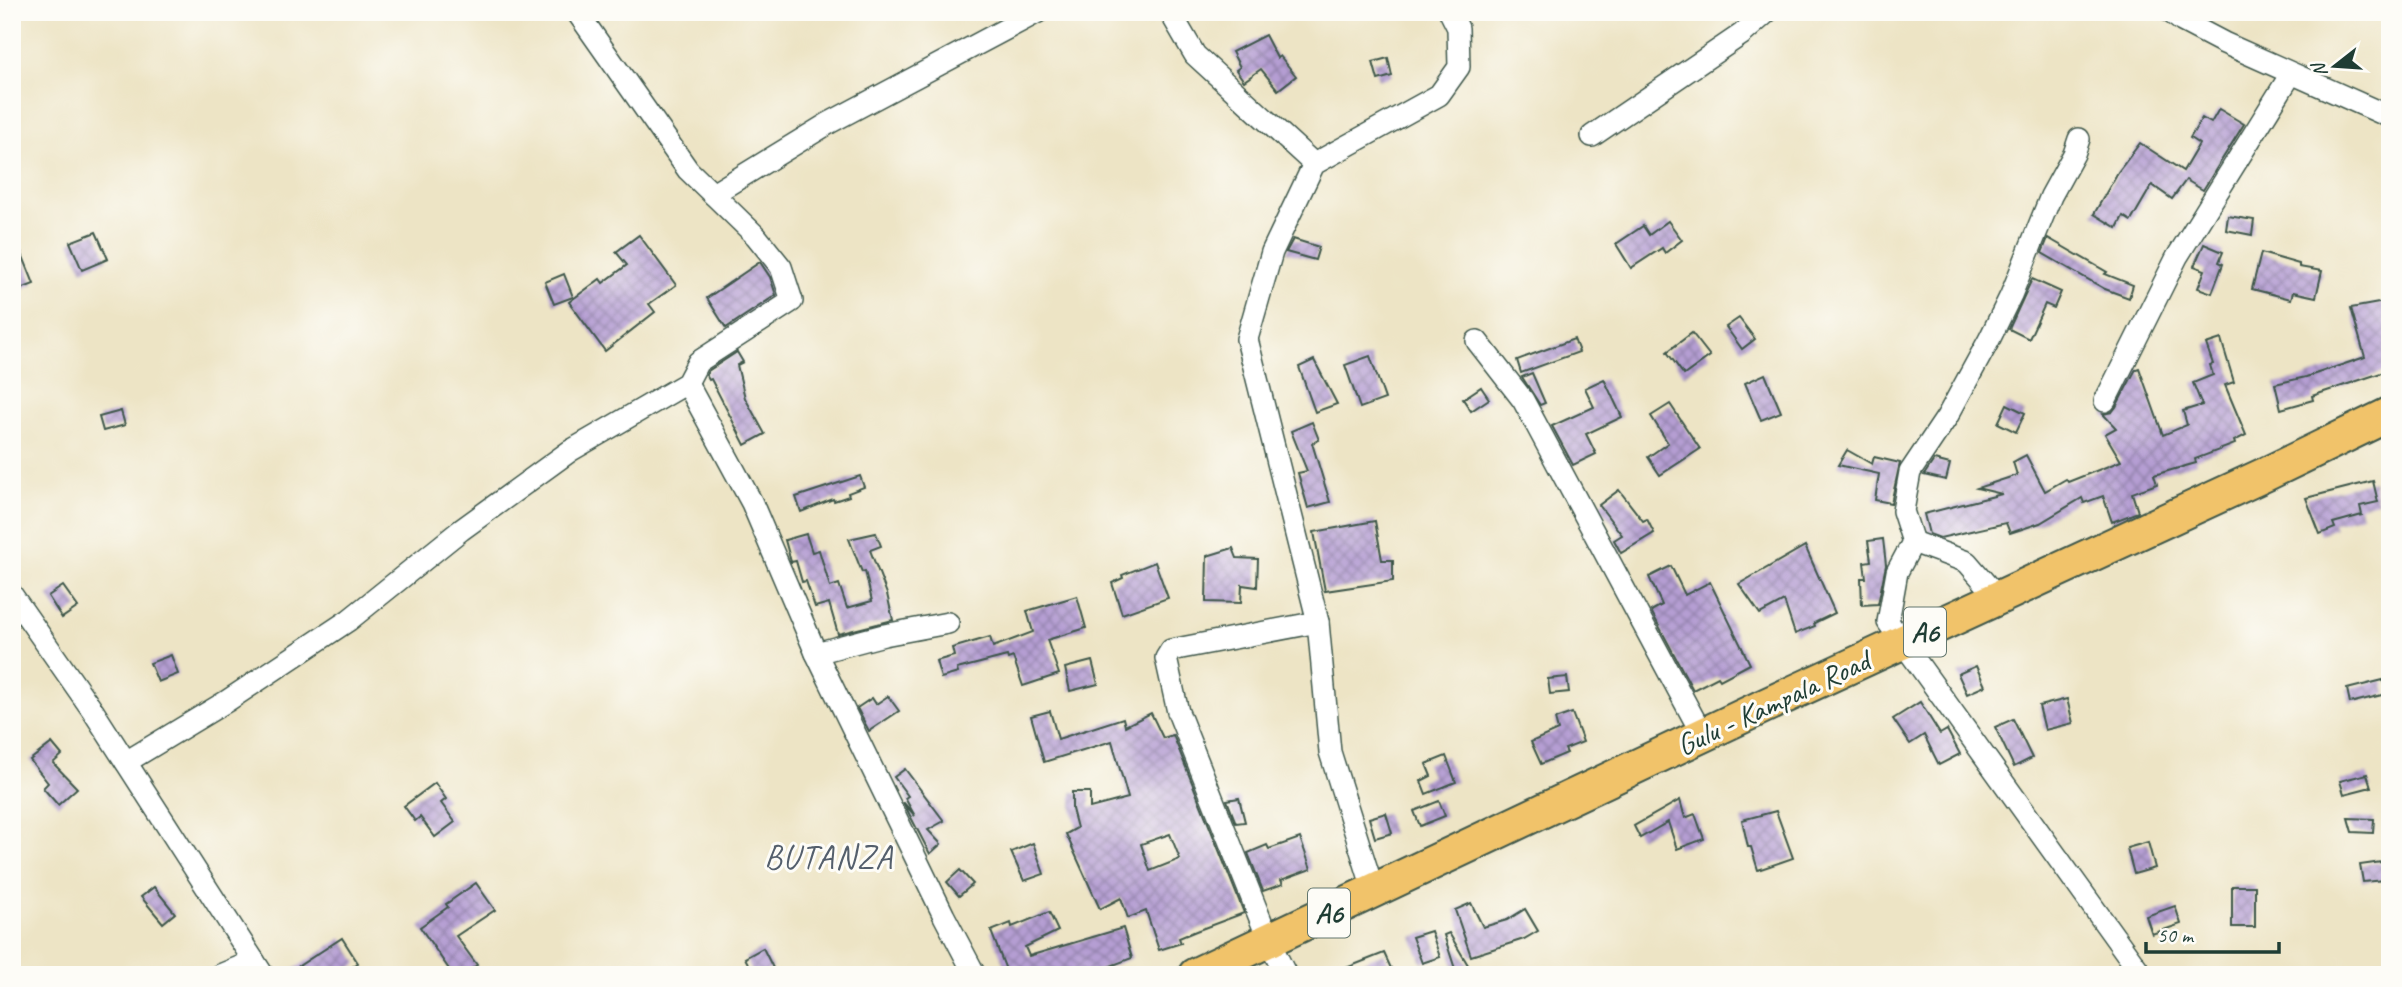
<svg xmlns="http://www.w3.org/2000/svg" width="2402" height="987" viewBox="0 0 2402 987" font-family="Caveat,sans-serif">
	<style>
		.building { fill: url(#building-cross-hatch); fill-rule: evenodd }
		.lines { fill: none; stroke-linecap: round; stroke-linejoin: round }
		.minor-casing { stroke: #3e564a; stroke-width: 24 }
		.primary-casing { stroke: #3e564a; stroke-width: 37 }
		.minor { stroke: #fff; stroke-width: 21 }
		.primary { stroke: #f1c36a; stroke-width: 33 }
		.labels { text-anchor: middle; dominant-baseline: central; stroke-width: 6; stroke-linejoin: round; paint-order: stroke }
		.shield { fill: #fdfcf7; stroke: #62766e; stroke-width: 2 }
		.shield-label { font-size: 28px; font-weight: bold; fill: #1f3d34 }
		.street-label { font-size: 30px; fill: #1f3d34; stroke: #fdfcf7 }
		.quarter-label { font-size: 33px; letter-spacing: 2px; fill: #545f6c; stroke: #fdfcf7 }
	</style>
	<defs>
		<pattern id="building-cross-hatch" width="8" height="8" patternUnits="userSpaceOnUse" patternTransform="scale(1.75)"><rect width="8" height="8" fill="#b59ed3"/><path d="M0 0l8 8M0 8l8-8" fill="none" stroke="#9382ac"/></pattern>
	</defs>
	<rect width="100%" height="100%" fill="#fdfcf7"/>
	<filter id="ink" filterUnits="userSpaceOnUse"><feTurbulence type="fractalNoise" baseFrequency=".0143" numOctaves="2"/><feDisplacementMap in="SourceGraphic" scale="14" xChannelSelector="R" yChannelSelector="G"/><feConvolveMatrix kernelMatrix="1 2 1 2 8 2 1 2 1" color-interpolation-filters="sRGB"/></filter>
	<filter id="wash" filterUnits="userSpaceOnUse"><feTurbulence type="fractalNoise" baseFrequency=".00686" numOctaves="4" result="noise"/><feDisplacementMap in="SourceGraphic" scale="28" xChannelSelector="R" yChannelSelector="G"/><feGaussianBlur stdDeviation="1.57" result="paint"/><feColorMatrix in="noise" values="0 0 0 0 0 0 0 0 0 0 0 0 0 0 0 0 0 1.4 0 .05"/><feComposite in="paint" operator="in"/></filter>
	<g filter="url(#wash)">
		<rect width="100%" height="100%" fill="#ede4c5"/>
		<g id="blocks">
			<g class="building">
				<polygon points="1265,35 1277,58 1280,56 1296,76 1278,90 1261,69 1244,81 1236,70 1240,67 1232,52"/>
				<polygon points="1388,58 1392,76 1378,80 1373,62"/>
				<polygon points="2219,109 2244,124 2203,190 2186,180 2172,199 2152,185 2131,221 2123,216 2117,228 2094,214 2118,172 2140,143 2183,171 2199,144 2190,138 2202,118 2211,123"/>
				<polygon points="2228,216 2254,220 2252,235 2226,230"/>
				<polygon points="1668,221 1682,240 1665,253 1662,248 1631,268 1616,244 1643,226 1649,235"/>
				<polygon points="12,229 34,284 21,289 12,265"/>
				<polygon points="96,232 108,259 82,270 70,242"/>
				<polygon points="639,235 676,285 649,304 655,312 605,351 569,302 600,279 603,283 627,265 616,252"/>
				<polygon points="2048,238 2107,272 2105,274 2133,285 2129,298 2105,289 2042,253"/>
				<polygon points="1293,239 1319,247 1315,260 1286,252"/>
				<polygon points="2204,244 2223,252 2219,262 2223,264 2212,293 2198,288 2205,270 2194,266"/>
				<polygon points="2261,253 2299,264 2299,267 2322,271 2316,297 2293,292 2291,299 2252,289"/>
				<polygon points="760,262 770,277 776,295 726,328 707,298"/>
				<polygon points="564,274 573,297 554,304 545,282"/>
				<polygon points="2032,279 2061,292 2054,308 2045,304 2029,339 2009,329"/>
				<polygon points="2390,301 2390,370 2312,396 2313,400 2281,409 2275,384 2306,377 2365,357 2351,308"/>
				<polygon points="1739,318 1755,339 1742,349 1726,327"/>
				<polygon points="1692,333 1710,356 1684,375 1667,352"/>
				<polygon points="1574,339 1579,352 1521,373 1517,360"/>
				<polygon points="2221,339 2234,382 2225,385 2246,435 2234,441 2235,444 2195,459 2196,463 2154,475 2157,484 2132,493 2138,512 2112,522 2103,496 2084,503 2082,498 2040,523 2010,533 2006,523 1940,538 1929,534 1924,514 2002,494 1977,488 2017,475 2013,462 2026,455 2045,491 2066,479 2068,482 2121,461 2105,434 2116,428 2103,414 2112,412 2116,407 2136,369 2139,368 2163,435 2187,425 2183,411 2202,405 2193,383 2213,375 2210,365 2213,364 2206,344"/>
				<polygon points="737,352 743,362 737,365 745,398 765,434 745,445 711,379 709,380 706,375 708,371"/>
				<polygon points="1370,356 1385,399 1360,408 1345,365"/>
				<polygon points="1314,360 1337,404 1315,412 1299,367"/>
				<polygon points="1532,373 1545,403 1540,405 1522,377"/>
				<polygon points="1765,374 1781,412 1761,420 1745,383"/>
				<polygon points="1604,379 1622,417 1586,434 1596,454 1573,465 1552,426 1594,407 1585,388"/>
				<polygon points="1481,387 1489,399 1471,411 1463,399"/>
				<polygon points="1670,404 1700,449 1660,475 1648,457 1668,443 1651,416"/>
				<polygon points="2007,404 2025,413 2016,432 1998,423"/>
				<polygon points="121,411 125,425 103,431 99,417"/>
				<polygon points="1312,422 1319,440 1312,443 1330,502 1308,508 1298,473 1307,471 1291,431"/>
				<polygon points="1847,450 1872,464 1874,457 1900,463 1891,503 1875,500 1879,474 1838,465"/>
				<polygon points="1934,460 1950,464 1946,480 1924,475"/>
				<polygon points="860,476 864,487 848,493 849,496 834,501 833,499 801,512 796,497"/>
				<polygon points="2373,481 2378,502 2360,506 2362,515 2333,523 2335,528 2320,534 2306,498"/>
				<polygon points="1619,490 1643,521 1647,519 1654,533 1621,553 1614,540 1622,535 1599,505"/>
				<polygon points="1375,521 1382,560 1393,560 1393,581 1325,591 1314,532"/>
				<polygon points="876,533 881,546 870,550 887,594 893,620 838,634 829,603 815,607 806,581 802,582 796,561 791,562 785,540 806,534 812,552 819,550 830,587 839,584 847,608 872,601 865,571 862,572 849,539"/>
				<polygon points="1883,539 1886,565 1878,604 1862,605 1861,578 1866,578 1864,562 1871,561 1868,541"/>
				<polygon points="1805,546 1835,613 1814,623 1815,626 1795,634 1784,601 1760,614 1739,584"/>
				<polygon points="1233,548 1237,558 1258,559 1257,587 1242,585 1241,603 1206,602 1207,556"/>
				<polygon points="1155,562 1168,598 1122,614 1112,583 1123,578 1122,575"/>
				<polygon points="1671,566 1685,595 1710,582 1750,664 1720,680 1718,677 1693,690 1651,611 1662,605 1649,577"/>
				<polygon points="63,586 78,607 62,618 48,596"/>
				<polygon points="1077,596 1086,628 1047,640 1059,674 1023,686 1013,657 1008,659 1007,656 957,669 958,673 941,678 936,661 954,656 952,648 990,637 993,647 1033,632 1027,611"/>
				<polygon points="171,655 178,674 158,682 150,663"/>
				<polygon points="1092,661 1098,684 1070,691 1065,668"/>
				<polygon points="1976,666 1985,686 1967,694 1958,674"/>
				<polygon points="1567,677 1569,692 1550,694 1548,679"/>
				<polygon points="2383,680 2386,694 2350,703 2347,689"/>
				<polygon points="888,696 899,711 869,731 857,708 872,698 876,704"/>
				<polygon points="2067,699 2073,723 2045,730 2039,706"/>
				<polygon points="1920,702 1940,734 1947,730 1960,754 1939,765 1924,735 1910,744 1893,719"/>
				<path d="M1050,711L1058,739L1123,718L1125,726L1151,713L1163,738L1173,735L1244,913L1196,931L1179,938L1181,943L1159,950L1146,911L1128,918L1121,898L1100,909L1066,834L1077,828L1072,809V792H1090V808L1128,798L1112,741L1044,762L1031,716ZM1170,834L1180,859L1150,871L1141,844Z"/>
				<polygon points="1572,713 1583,742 1565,749 1567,753 1541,764 1531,742 1558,730 1555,719"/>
				<polygon points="2013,719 2032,758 2014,767 1995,727"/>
				<polygon points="52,743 62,755 53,763 77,788 58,805 43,788 48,783 30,760"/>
				<polygon points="1446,756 1456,782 1426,794 1421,781 1431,776 1426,764"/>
				<polygon points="905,769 944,821 928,830 941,844 930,854 903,802 915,816 905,798 908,796 894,777"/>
				<polygon points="2367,774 2371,787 2344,794 2340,781"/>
				<polygon points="435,783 446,799 441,803 455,822 435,837 420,817 415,821 404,806"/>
				<polygon points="1239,798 1245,822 1236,823 1227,800"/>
				<polygon points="1680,800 1685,818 1695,814 1704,839 1677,849 1668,822 1640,838 1634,826"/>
				<polygon points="1439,801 1445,816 1420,826 1414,811"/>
				<polygon points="1776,811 1793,858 1758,870 1751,847 1748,847 1742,820"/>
				<polygon points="1386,813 1392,833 1375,838 1369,818"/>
				<polygon points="2348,818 2374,819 2373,833 2352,832"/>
				<polygon points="1300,838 1311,869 1281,880 1283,884 1263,891 1248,853 1267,845 1269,849"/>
				<polygon points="2148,842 2155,868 2134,874 2127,848"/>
				<polygon points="1033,843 1044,874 1024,881 1011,852"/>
				<polygon points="2382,862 2384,880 2363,882 2360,865"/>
				<polygon points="960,870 973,884 959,896 947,882"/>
				<polygon points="476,883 495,910 456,936 477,965 463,975 453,975 420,927 448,907 446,904"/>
				<rect x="2232" y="886" width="23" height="41"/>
				<polygon points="154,887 175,913 163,923 141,897"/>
				<polygon points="1471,903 1483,927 1507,920 1525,909 1538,931 1524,939 1471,956 1455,910"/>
				<polygon points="2175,906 2181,924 2152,934 2146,916"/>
				<polygon points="1049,912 1058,931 1025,947 1029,956 1123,928 1132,958 1087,975 1008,975 991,931 1011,923 1012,927"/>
				<polygon points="1431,931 1440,957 1422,963 1412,937"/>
				<polygon points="1449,933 1474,975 1457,975 1444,935"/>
				<polygon points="342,938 358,963 340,975 285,975"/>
				<polygon points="763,948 773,968 760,975 754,975 745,958"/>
				<polygon points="1384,953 1394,975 1336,975 1336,972"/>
			</g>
		</g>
	</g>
	<g filter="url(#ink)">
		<use href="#blocks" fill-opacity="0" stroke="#3e564a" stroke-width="2"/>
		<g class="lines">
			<g class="minor-casing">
				<g id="minor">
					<polyline points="1170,12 1195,55 1314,164"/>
					<polyline points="2170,12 2182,21 2224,43 2390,117"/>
					<polyline points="1592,136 1742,34 1767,12"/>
					<polyline points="2079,139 2074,154 2051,196 2011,295 1989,340 1947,417 1910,472 1903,511 1913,542 1897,572 1888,622 2142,975"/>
					<polyline points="713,194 829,123 1038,12"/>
					<polyline points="1477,341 1523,400 1703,736"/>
					<polyline points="687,383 752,503 816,653 944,916 975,975"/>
					<polyline points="2105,401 2177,257 2291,74"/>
					<polyline points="1913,542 1967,562 1998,598"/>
					<polyline points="12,595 93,711 263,975"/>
					<polyline points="816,653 884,635 948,623"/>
					<polyline points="126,762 227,701 349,620 461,530 570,451 687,383 698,362 792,301 781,267 756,236 688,170 577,12"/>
					<polyline points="1374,892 1330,752 1318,622 1247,339 1272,252 1314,164 1439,95 1459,67 1458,28 1450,12"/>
					<polyline points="220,975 254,961"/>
					<polyline points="1286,975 1269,941 1178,712 1166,658 1171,650 1318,622"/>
				</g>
			</g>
			<g class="primary-casing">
				<polyline id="primary" points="1195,975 1762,707 2266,474 2390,414"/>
			</g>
			<use href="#minor" class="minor"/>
			<use href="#primary" class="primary"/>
		</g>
	</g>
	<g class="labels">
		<g class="shield">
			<rect x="1904" y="607.5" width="42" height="49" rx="5"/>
			<rect x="1308" y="888.5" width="42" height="49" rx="5"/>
		</g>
		<g class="shield-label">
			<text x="1925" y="632">A6</text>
			<text x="1329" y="913">A6</text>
		</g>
		<g class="street-label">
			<text transform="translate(1773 703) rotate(-25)">Gulu - Kampala Road</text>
		</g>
		<g class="quarter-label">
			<text x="829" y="857">BUTANZA</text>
		</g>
	</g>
	<rect width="2402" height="987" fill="none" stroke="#fdfcf7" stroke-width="42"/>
	<g transform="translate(2335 66) rotate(253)" stroke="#fdfcf7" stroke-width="5" paint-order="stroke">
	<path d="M0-5L12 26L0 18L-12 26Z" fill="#1f3d34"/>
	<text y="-10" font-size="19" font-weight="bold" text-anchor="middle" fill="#1f3d34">N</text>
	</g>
	<path d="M2146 942v10h133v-10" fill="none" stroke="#1f3d34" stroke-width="3.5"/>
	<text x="2157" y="942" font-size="21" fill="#1f3d34" stroke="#fdfcf7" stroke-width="5" paint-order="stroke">50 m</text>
</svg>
